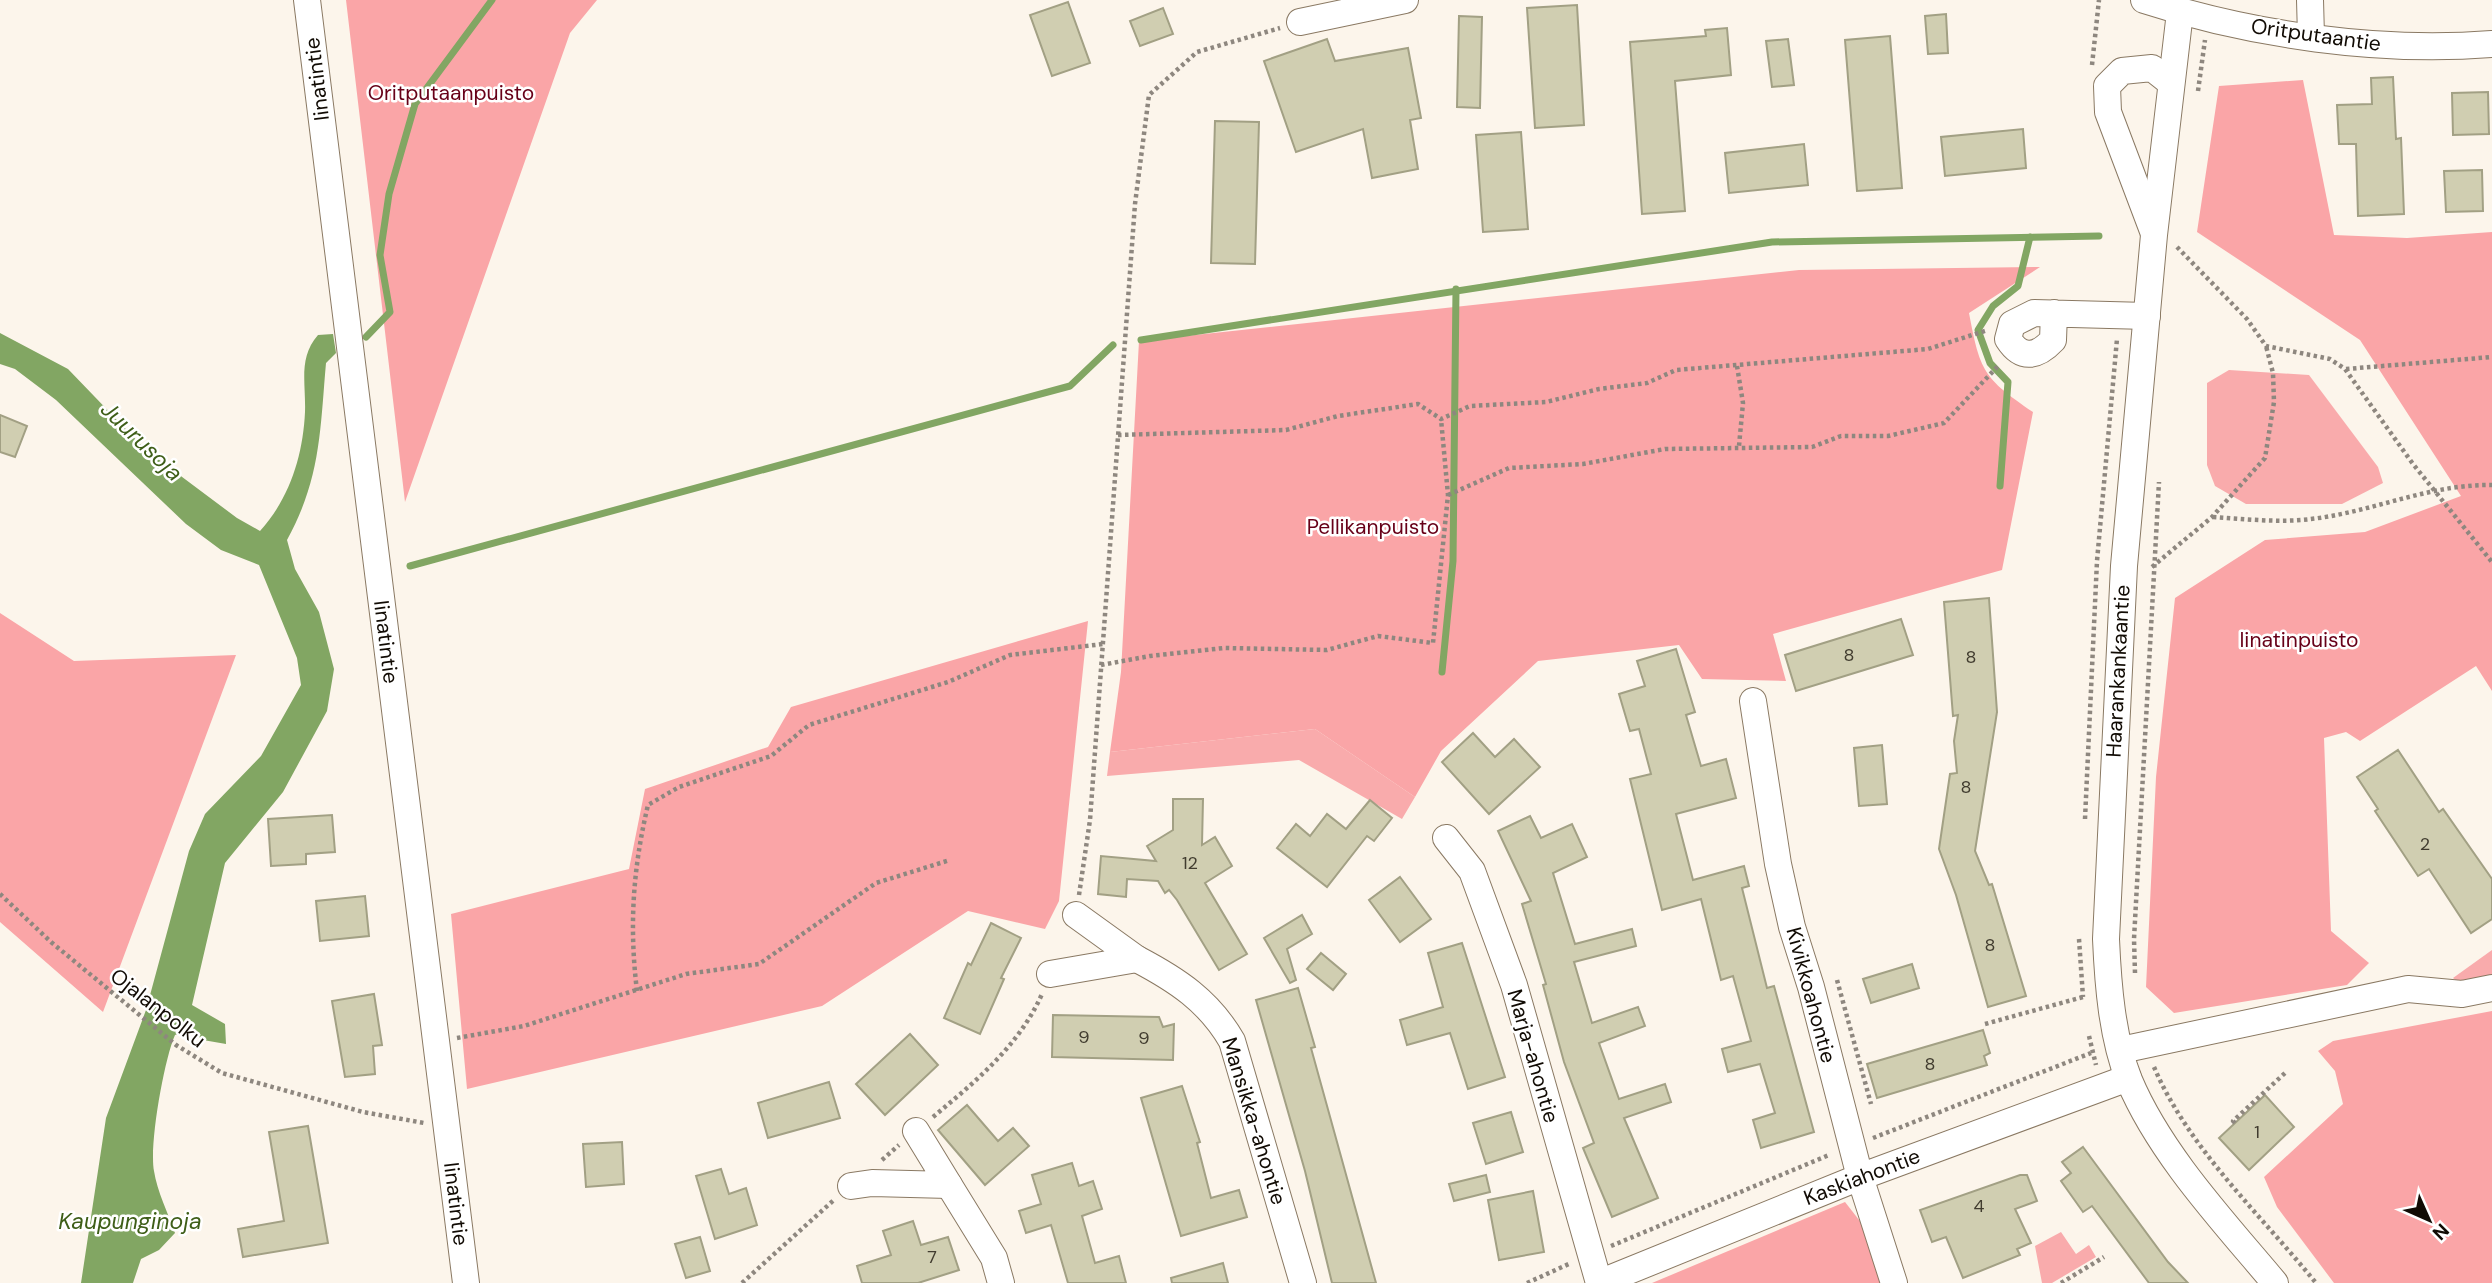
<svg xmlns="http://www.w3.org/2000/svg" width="2492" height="1283" viewBox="0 0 2492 1283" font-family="'DM Sans',sans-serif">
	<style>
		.green { fill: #f9abac }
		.forest { fill: #faa5a7 }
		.water { fill: #82a663 }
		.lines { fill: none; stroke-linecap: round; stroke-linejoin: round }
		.stream { stroke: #82a663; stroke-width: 7 }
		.building { fill: #d0ceb1; stroke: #a2a084; stroke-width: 2 }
		.minor-casing { stroke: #8a7963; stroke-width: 28 }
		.path { stroke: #8e877f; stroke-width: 4.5; stroke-dasharray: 3.5 3.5; stroke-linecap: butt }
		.minor { stroke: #fff; stroke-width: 26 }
		.labels { text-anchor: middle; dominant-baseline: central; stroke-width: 5; stroke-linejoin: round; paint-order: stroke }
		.number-label { font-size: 18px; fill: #413c2f }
		.street-label { font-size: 21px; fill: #110b04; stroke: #fff }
		.park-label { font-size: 21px; fill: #670018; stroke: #fff }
		.water-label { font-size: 23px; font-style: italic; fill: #3e5e18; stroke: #fff }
	</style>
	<rect width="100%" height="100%" fill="#fcf5eb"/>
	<g class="green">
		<polygon points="2229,370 2309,375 2378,467 2383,483 2342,504 2246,504 2215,486 2207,465 2207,383"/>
		<polygon points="1315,729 1415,797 1402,819 1299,760 1107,776 1110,752"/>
		<polygon points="2492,950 2492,984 2463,987 2453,978"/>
		<polygon points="2061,1232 2076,1254 2089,1245 2096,1257 2052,1283 2042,1283 2035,1246"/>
	</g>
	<g class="forest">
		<polygon points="346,0 597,0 570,33 405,502"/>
		<polygon points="2303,80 2334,235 2407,238 2492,232 2492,691 2476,666 2360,741 2346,732 2324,738 2331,931 2369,963 2347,985 2174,1013 2146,987 2156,777 2175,598 2265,540 2365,532 2461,496 2360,340 2197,232 2219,86"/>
		<path d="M2040,267L1969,313C1980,371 1983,378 2033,412L2002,570L1773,634L1786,681L1702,679L1679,645L1538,661L1441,751L1415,797L1315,729L1110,752L1121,672L1139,341L1799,270Z"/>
		<polygon points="0,613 74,661 236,655 103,1012 0,922"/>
		<polygon points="1088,621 1059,901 1045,929 968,911 822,1006 467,1089 451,914 629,869 645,789 768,747 791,707"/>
		<polygon points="2492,1011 2492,1283 2334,1283 2277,1207 2264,1177 2343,1104 2335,1071 2318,1051 2333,1041"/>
		<polygon points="1845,1202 1863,1225 1880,1283 1652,1283"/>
	</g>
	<path class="water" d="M0,333L68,369L146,450L237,518L260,531C290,498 303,455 305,412C306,383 298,358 318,335L333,334L336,353L326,363C320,430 321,478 287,540L295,569L319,612L334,669L327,711L283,792L225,863L192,1005L225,1024L226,1044L203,1040L190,1030L175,1035C164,1060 149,1145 154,1171C157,1191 168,1213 175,1233L159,1250L141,1259L133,1283H81L106,1118L146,1010L189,851L205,814L261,756L301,685L297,658L259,565L221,550L186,524L56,400L15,369L0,364Z"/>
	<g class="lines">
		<g class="stream">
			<polyline points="366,337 390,312 380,255 389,194 415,104 492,0"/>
			<polyline points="1141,340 1772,242 2099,236"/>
			<polyline points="2000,486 2008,382 1990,363 1978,330 1993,306 2018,286 2030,237"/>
			<polyline points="410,566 1070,386 1113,345"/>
			<polyline points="1442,672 1453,561 1456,289"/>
		</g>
	</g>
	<g class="building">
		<polygon points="1068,2 1090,63 1052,76 1030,15"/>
		<polygon points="1577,5 1584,125 1535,128 1527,8"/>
		<polygon points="1163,8 1173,34 1140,46 1130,21"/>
		<polygon points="1946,14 1948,53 1928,54 1925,16"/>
		<polygon points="1459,16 1482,17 1480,108 1457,107"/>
		<polygon points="1727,28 1731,75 1675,81 1685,211 1642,214 1630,42 1706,36 1705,30"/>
		<polygon points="1890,36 1902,188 1857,191 1845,40"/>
		<polygon points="1327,39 1335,61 1408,48 1421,118 1410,120 1418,169 1372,178 1363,129 1296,152 1264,61"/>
		<polygon points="1788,39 1794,85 1772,87 1766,41"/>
		<polygon points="2393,77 2396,139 2401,138 2404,214 2358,216 2356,144 2339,144 2337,105 2372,104 2371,78"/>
		<polygon points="2488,92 2489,134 2453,135 2452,93"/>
		<polygon points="1215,121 1259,122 1255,264 1211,263"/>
		<polygon points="2023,129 2026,168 1945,176 1941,137"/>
		<polygon points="1521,132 1528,229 1483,232 1476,135"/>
		<polygon points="1804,144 1808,185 1729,193 1725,153"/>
		<polygon points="2482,170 2483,211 2446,212 2444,171"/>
		<polygon points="0,415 27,426 15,457 0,452"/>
		<polygon points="1989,598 1997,712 1975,851 1989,885 1992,884 2026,996 1988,1007 1956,895 1939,849 1950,774 1957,773 1954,741 1958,715 1953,716 1944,602"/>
		<polygon points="1901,619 1913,655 1796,691 1785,655"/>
		<polygon points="1676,649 1695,712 1686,715 1701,766 1726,759 1736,798 1676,814 1693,880 1744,866 1749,886 1742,888 1767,988 1774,986 1814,1132 1761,1148 1753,1120 1775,1113 1760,1064 1728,1072 1722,1049 1751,1041 1733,976 1721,980 1701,899 1662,910 1630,779 1651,774 1639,729 1630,731 1619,694 1645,686 1637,661"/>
		<polygon points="1473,733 1495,757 1514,739 1540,767 1489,814 1442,762"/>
		<polygon points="1882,745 1887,804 1859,806 1854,748"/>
		<polygon points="2398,750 2439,812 2443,809 2492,879 2492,919 2471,933 2429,869 2418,876 2375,811 2378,809 2357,777"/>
		<polygon points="1173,799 1203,799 1202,845 1215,837 1232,866 1205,883 1247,954 1219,970 1177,900 1169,890 1165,893 1158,881 1127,879 1126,897 1098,894 1101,856 1156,861 1147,846 1173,830"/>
		<polygon points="1370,800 1392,818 1374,841 1367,836 1327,887 1277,848 1296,824 1310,836 1327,814 1346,829"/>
		<polygon points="332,815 335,852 306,854 306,864 271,866 268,819"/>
		<polygon points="1530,816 1541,838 1572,824 1587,857 1553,873 1575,944 1632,929 1636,946 1574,962 1592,1023 1638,1007 1645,1026 1599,1043 1619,1099 1665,1084 1671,1102 1624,1118 1658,1198 1612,1217 1583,1148 1594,1143 1564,1062 1543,985 1546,984 1522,904 1531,901 1498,831"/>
		<polygon points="1400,877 1431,919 1400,942 1369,900"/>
		<polygon points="365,896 369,936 320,941 316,901"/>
		<polygon points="1302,915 1312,934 1287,949 1296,980 1290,983 1264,938"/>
		<polygon points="991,923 1021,938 1001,978 1004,979 980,1034 944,1018 968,963 971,965"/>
		<polygon points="1462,943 1505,1077 1468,1089 1450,1033 1407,1045 1400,1020 1443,1007 1428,953"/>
		<polygon points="1321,953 1346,974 1333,990 1307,969"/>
		<polygon points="1912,964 1919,988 1871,1003 1863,979"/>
		<polygon points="1298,988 1315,1047 1311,1048 1376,1283 1332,1283 1305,1171 1256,1000"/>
		<polygon points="374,994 382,1045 373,1046 375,1074 345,1077 332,1001"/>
		<polygon points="1053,1015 1159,1017 1163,1027 1174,1024 1173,1060 1052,1057"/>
		<polygon points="1983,1030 1990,1053 1984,1056 1987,1065 1877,1098 1867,1064"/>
		<polygon points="910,1034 938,1065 885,1115 856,1084"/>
		<polygon points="829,1082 840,1118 768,1138 758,1103"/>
		<polygon points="1182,1086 1200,1142 1197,1143 1211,1198 1239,1190 1247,1217 1181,1236 1141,1098"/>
		<polygon points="2265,1095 2294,1127 2249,1170 2219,1138"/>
		<polygon points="967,1105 998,1141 1013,1128 1029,1146 985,1185 938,1130"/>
		<polygon points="1511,1112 1523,1152 1486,1164 1473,1123"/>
		<polygon points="308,1126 328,1243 243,1257 238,1229 284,1221 269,1132"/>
		<polygon points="622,1142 624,1184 586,1187 583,1144"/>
		<polygon points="2083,1147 2168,1262 2188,1283 2149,1283 2092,1206 2083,1212 2061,1181 2071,1173 2062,1162"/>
		<polygon points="1072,1163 1079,1186 1093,1181 1102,1209 1082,1216 1095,1263 1119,1256 1126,1283 1068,1283 1051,1225 1026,1233 1019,1211 1041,1204 1032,1175"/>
		<polygon points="721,1169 729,1194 746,1188 757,1225 715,1239 696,1176"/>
		<polygon points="1486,1175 1490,1192 1454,1201 1449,1184"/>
		<polygon points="2020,1175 2027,1175 2037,1201 2015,1209 2031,1243 2017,1249 2020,1255 1963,1278 1946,1237 1932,1242 1920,1210"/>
		<polygon points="1533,1191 1544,1252 1499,1260 1488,1200"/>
		<polygon points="913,1221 921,1245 948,1237 959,1270 918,1283 862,1283 857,1266 891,1255 883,1231"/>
		<polygon points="700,1237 710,1271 686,1278 675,1244"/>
		<polygon points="1223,1263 1228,1283 1172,1283 1171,1278"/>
	</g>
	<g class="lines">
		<g class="minor-casing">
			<g id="minor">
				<polyline points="307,0 466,1283"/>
				<path d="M2144,0C2251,35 2380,53 2492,44"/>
				<polyline points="2310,0 2311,36"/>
				<path d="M2180,12L2154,235L2124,566L2106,939C2108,985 2112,1037 2129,1080C2160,1154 2224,1222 2275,1283"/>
				<polyline points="1300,22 1405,0"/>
				<polyline points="2153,231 2108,112 2107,86 2122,71 2152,68 2171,83"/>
				<path d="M2054,313L2053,340C2038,356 2022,361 2008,339L2012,324L2034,313L2147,316"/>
				<polyline points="1753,701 1778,864 1792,927 1811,987 1860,1177 1894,1283"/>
				<polyline points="1446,838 1472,871 1514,985 1599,1283"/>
				<path d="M1137,959C1177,980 1209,1001 1232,1041L1303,1283"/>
				<polyline points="1050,974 1137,959 1076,915"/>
				<polyline points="2121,1050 2408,989 2462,994 2492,988"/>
				<polyline points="949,1185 994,1258 1001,1283"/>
				<polyline points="851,1186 872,1183 949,1185 916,1131"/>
				<polyline points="1599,1283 1860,1177 2128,1078"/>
			</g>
		</g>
		<g class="path">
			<polyline points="2092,65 2099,0"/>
			<polyline points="2198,91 2205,40"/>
			<polyline points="2177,247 2247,319 2266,346 2330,359 2345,369 2413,464 2492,562"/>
			<polyline points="1737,366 1743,403 1739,446"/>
			<polyline points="2346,369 2492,357"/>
			<polyline points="1118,435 1286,430 1338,416 1418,404 1441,419 1470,406 1546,402 1599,389 1647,383 1676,370 1928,349 1988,330"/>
			<polyline points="1448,495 1509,468 1583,464 1665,449 1812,447 1841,436 1888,436 1944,423 1999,365"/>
			<path d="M2213,517C2245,519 2280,523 2311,519C2373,512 2429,484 2492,485"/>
			<polyline points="2152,567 2212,517 2265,458 2274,402 2273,373 2266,346"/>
			<polyline points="1101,665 1150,656 1224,648 1327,650 1378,636 1433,643 1448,495 1441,419"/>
			<polyline points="2085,819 2097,561 2117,339"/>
			<polyline points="0,894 51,942 176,1045 222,1073 363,1112 424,1123"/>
			<polyline points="1079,895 1090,820 1135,204 1149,95 1197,52 1280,28"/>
			<polyline points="2079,939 2083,997"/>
			<polyline points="2135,973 2134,939 2159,482"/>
			<polyline points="1837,980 1871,1104"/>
			<path d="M637,991C629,926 633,868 648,805L679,787L771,756L809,725L948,682L1010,655L1103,644"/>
			<polyline points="1985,1024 2083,997"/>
			<polyline points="2089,1036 2096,1065"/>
			<polyline points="457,1038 524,1026 686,974 759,964 876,883 950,860"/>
			<path d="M2154,1067C2189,1149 2260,1214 2316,1283"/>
			<path d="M933,1117C975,1082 1019,1046 1042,994"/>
			<polyline points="2235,1123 2233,1121 2285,1073"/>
			<polyline points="1873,1138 2091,1053"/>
			<polyline points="882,1160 899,1145"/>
			<polyline points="1611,1246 1829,1155"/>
			<polyline points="742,1283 835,1199"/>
			<polyline points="1527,1283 1571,1263"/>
			<polyline points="2061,1283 2104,1257"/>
		</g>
		<use href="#minor" class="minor"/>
	</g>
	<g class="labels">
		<g class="number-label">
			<text x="1849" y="655">8</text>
			<text x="1971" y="657">8</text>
			<text x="1966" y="787">8</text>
			<text x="2425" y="844">2</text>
			<text x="1190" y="863">12</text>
			<text x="1990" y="945">8</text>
			<text x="1084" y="1037">9</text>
			<text x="1144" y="1038">9</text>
			<text x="1930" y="1064">8</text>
			<text x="2257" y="1132">1</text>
			<text x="1979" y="1206">4</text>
			<text x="932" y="1257">7</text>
		</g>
		<g class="street-label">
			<text transform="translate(2316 35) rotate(8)">Oritputaantie</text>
			<text transform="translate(317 79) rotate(-97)">Iinatintie</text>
			<text transform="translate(386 642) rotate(83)">Iinatintie</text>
			<text transform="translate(2118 671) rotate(-87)">Haarankankaantie</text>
			<text transform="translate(1811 995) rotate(75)">Kivikkoahontie</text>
			<text transform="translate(158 1008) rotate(38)">Ojalanpolku</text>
			<text transform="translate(1533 1056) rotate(74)">Marja-ahontie</text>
			<text transform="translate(1254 1121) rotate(73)">Mansikka-ahontie</text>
			<text transform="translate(1862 1177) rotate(-21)">Kaskiahontie</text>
			<text transform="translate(456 1204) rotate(83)">Iinatintie</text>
		</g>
		<g class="park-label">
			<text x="451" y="93">Oritputaanpuisto</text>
			<text x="1373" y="527">Pellikanpuisto</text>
			<text x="2299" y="640">Iinatinpuisto</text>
		</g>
		<g class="water-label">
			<text transform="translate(142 441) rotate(44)">Juurusoja</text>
			<text x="130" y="1221">Kaupunginoja</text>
		</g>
	</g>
	<g transform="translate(2429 1220) rotate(135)" stroke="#ffffff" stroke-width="5" paint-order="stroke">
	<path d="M0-5L12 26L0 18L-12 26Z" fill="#110b04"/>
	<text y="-10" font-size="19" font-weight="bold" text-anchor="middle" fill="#110b04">N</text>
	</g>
</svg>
